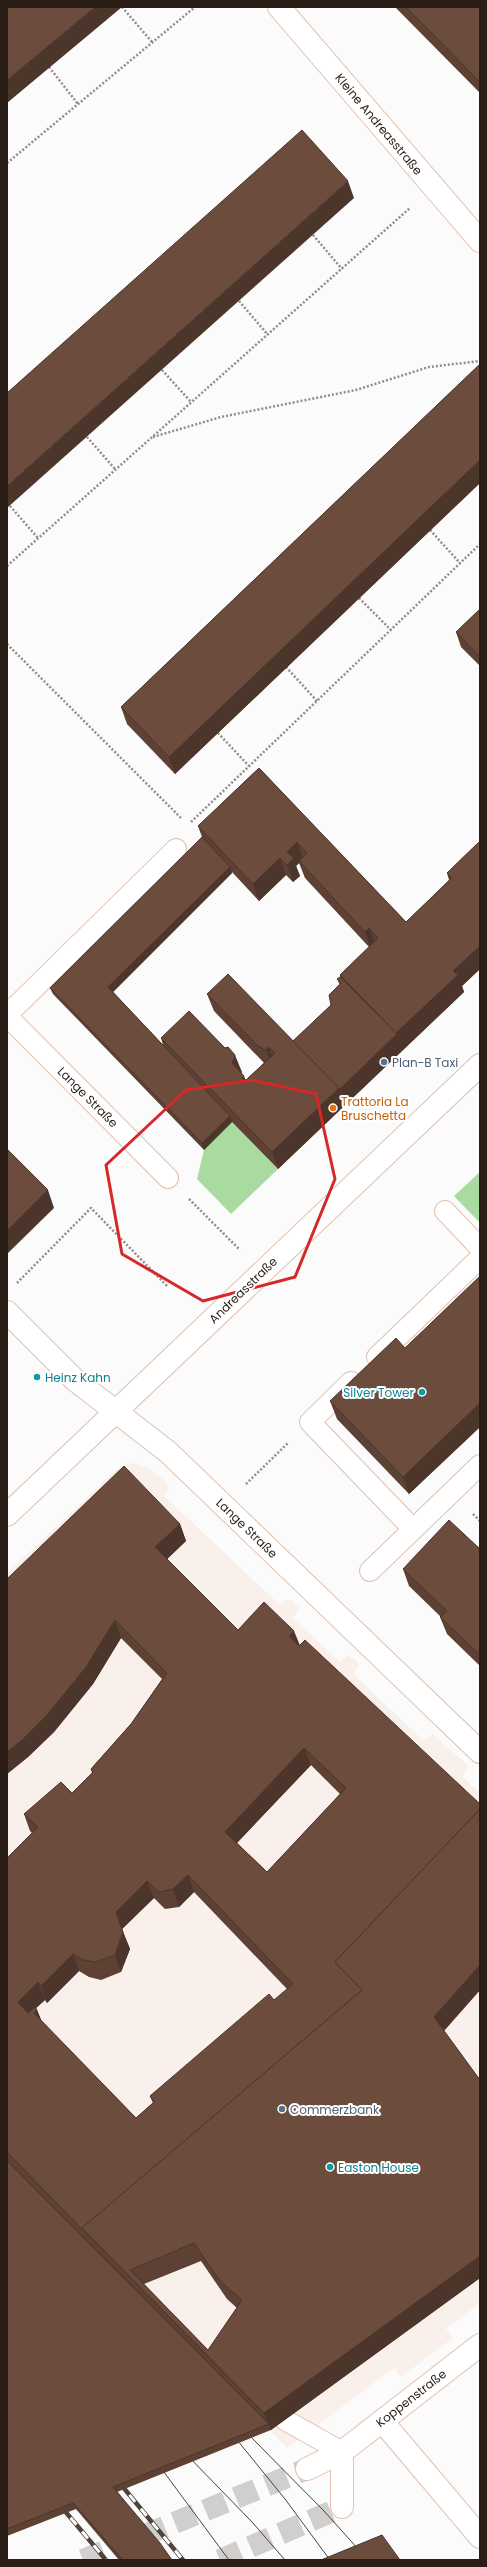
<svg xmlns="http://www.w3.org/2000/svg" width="487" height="2567" viewBox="0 0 487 2567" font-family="Poppins,sans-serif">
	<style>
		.built { fill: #f9f0eb }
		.green { fill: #a9dba1 }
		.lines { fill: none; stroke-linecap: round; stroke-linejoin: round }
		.street-tunnel { stroke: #d1cfcd; stroke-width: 22; stroke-dasharray: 22 11; stroke-linecap: butt }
		.lane-casing { stroke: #e4bfad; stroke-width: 22 }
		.street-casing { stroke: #e4bfad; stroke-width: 24 }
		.secondary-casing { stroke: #e4bfad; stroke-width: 24 }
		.path { stroke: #938c89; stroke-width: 2.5; stroke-dasharray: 2 2; stroke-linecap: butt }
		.lane { stroke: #fff; stroke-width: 20 }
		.street { stroke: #fff; stroke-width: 22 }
		.secondary { stroke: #fff; stroke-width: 22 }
		.tram { stroke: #4e433d; stroke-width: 1 }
		.rail-casing { stroke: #4e433d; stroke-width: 4.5 }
		.rail { stroke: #fff; stroke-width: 3; stroke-dasharray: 9; stroke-linecap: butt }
		.wall { fill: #5d4134; fill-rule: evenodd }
		.shaded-wall { fill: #4c352b }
		.building { fill: #6c4c3d; stroke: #4c352b; fill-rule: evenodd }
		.marked { fill: none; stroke: #d62828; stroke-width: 3; stroke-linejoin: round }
		.service-dot { fill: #5c6f8a; stroke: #fff; stroke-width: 1.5 }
		.food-dot { fill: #e8710a; stroke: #fff; stroke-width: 1.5 }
		.culture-dot { fill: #0f9aa8; stroke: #fff; stroke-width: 1.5 }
		.labels { text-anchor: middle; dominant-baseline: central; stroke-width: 4; stroke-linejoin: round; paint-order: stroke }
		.street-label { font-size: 12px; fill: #2b1e17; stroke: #fff }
		.service-label { font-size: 12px; fill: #4e5e75; stroke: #fff; text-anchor: start }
		.food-label { font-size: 12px; fill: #c56008; stroke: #fff; text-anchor: start }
		.culture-label { font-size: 12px; fill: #0d838f; stroke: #fff; text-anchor: start }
	</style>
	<rect width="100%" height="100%" fill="#fbfbfb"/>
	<polygon class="built" points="134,1463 150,1469 167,1483 169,1489 164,1496 280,1605 285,1600 292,1600 299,1608 293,1618 340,1662 348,1655 358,1662 359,1666 353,1674 423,1740 433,1734 466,1764 468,1769 462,1776 480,1793 480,2303 446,2329 453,2338 401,2377 394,2368 287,2448 7,2165 7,1573 115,1471 126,1464"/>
	<g class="green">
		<polygon points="232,1122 278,1169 231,1214 197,1179 204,1150"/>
		<polygon points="480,1172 480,1223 454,1196"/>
	</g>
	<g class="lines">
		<g class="street-tunnel">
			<polyline points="83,2560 307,2469"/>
			<polyline points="220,2560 342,2507"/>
		</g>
		<g class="lane-casing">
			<g id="lane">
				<polyline points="7,1015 176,849"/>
				<polyline points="7,1016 168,1178"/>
				<polyline points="445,1211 480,1248"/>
				<polyline points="377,1357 480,1258"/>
				<polyline points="351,1382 310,1422 413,1529"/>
				<polyline points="370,1571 480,1465"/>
				<polyline points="285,2420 342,2452"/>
			</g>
		</g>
		<g class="street-casing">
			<g id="street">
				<polyline points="279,7 480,241"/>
				<polyline points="7,1312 75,1380 168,1452 480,1752"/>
				<polyline points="382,2421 480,2537"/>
				<polyline points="342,2452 342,2507"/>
				<polyline points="307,2469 342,2452 480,2345"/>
			</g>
		</g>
		<g class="secondary-casing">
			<polyline id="secondary" points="7,1515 480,1065"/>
		</g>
		<g class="path">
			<polyline points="122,7 152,42"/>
			<polyline points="49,67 78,104"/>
			<polyline points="7,163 195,7"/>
			<polyline points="313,235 342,269"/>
			<polyline points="239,301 268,335"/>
			<polyline points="162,370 191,402"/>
			<polyline points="87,437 115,469"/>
			<polyline points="153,437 221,417 356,390 429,367 480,361"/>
			<polyline points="10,506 38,538"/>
			<polyline points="430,530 460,563"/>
			<polyline points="7,566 410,208"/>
			<polyline points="359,598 391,630"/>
			<polyline points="7,644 182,819"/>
			<polyline points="286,667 317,701"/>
			<polyline points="218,733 249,766"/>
			<polyline points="191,822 480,544"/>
			<polyline points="189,1199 240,1250"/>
			<polyline points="17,1283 91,1208 168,1287"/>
			<polyline points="479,1428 480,1428"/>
			<polyline points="246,1484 288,1443"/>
			<polyline points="473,1514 480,1521"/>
		</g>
		<use href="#lane" class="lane"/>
		<use href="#street" class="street"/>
		<use href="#secondary" class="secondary"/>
		<g class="tram">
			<polyline points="244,2430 324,2511 368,2560"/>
			<polyline points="233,2435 285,2499 330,2560"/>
			<polyline points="186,2454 252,2522 285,2560"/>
			<polyline points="158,2464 229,2560"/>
		</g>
		<g class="rail-casing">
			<g id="rail">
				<polyline points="118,2481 183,2560"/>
				<polyline points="59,2504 106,2560"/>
			</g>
		</g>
		<use href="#rail" class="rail"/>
	</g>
	<g class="wall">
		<polygon points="395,7 480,7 480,93"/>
		<polygon points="480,364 480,483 175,774 127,724 121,707"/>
		<polygon points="480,609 480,666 461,647 456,632"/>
		<path d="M259,768L406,922L449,880L447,873L480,841V969L462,986L464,992L278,1169L232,1122L204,1150L53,994L50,988L202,837L198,826ZM299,863L305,878L369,947L340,975V977L337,979L340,985L331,1005L293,1041L207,994L214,1011L264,1063L246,1080L241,1073L242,1072L161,1038L163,1045L113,992L232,873V872L259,901L286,875L293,882L300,876L296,866Z"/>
		<polygon points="480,1277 480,1427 409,1494 337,1419 330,1401 405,1348"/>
		<path d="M180,1524L186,1541L167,1559L238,1630L300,1645L480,1804V1990L444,2031L480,2080V2278L271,2430L117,2492L172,2560H119L76,2509L7,2536V1858L32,1833L30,1831L24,1814L72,1793L92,1773L91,1769L131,1724L162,1679L121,1638L93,1684L54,1732L28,1757L7,1774V1579ZM311,1765L340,1794L267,1872L237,1843ZM194,1892L287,1989L274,2000L150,2096L153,2103L136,2118L42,2022L37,2010L36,2008L45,2000L47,2003L79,1971L89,1977L101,1980L121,1972L130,1949L122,1929L154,1898L165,1909L179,1907ZM201,2261L227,2299L237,2308L208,2350L144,2284Z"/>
		<polygon points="480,1549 480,1666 447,1634 440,1617 441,1617 409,1586 403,1569"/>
	</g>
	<g class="shaded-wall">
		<polygon points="95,7 122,7 7,103 7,80"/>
		<polygon points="348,181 354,198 7,508 7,486"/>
		<polygon points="480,460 480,483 175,774 169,757"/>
		<polygon points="297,842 303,859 299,861 299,863 296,866 300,876 293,882 287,865 287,852"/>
		<polygon points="280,858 286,875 259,901 253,884"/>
		<polygon points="230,867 232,873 111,994 108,987"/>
		<polygon points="369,928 375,945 371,949 365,932"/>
		<polygon points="480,946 480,969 462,986 464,992 278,1169 272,1152 339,1088 397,1034 396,1033 453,971"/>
		<polygon points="269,1047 275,1064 272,1067 266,1050"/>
		<polygon points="235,1055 242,1072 239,1081 232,1063"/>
		<polygon points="244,1076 250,1093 242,1078"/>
		<polygon points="230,1116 232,1122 204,1150 202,1143"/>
		<polygon points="48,1190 54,1208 7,1254 7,1231"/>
		<polygon points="480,1403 480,1427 409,1494 403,1477"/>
		<polygon points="180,1524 186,1541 162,1564 155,1547"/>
		<polygon points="115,1620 121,1638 93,1684 54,1732 28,1757 7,1774 7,1752"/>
		<polygon points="294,1631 301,1648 289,1636"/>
		<polygon points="304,1748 311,1765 231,1849 225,1832"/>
		<polygon points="188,1875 194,1892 179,1907 173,1889"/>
		<polygon points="147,1881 154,1898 122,1929 116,1912"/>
		<polygon points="123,1932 130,1949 121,1972 115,1955"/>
		<polygon points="73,1954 79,1971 47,2003 41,1986"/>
		<polygon points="480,1965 480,1990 440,2035 434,2017"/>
		<polygon points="38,1982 45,2000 24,2019 18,2002"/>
		<polygon points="37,2010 44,2027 34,2013"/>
		<polygon points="480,2256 480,2278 271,2430 264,2413"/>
	</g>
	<g class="building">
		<polygon points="7,7 95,7 7,80"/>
		<polygon points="406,7 480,7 480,82"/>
		<polygon points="302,130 348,181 7,486 7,393"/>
		<polygon points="480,364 480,460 169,757 121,707"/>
		<polygon points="480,609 480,657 456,632"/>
		<polygon points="259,768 406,922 452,878 447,873 480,841 480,946 453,971 458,975 396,1033 340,975 378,938 369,928 365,932 299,861 307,853 297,842 287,852 294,858 287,865 280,858 253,884 198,826"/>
		<polygon points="202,837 230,867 108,987 230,1116 202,1143 50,988"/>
		<polygon points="228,974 339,1088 272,1152 161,1038 189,1011 225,1048 228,1047 235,1055 232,1063 244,1076 242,1078 245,1081 275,1053 269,1047 266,1050 258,1046 207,994"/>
		<polygon points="340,977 397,1034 340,1089 339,1088 293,1041 331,1005 329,995 341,983 337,979"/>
		<polygon points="7,1149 48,1190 7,1231"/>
		<polygon points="479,1277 480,1277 480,1403 403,1477 330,1401 396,1338 405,1348"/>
		<path d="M124,1466L180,1524L155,1547L238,1630L264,1602L294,1631L289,1636L299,1646L305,1640L480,1804V1809L335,1962L362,1990L82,2229L7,2152V1858L38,1827L24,1814L61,1782L72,1793L93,1772L91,1769L131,1724L167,1673L115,1620L86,1667L48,1714L22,1740L7,1752V1579ZM304,1748L346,1788L267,1872L225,1832ZM188,1875L293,1984L274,2000L269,1994L150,2096L154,2102L136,2118L34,2013L37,2010L35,2007L28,2013L18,2002L38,1982L41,1986L73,1954L83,1960L95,1962L115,1955L123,1932L116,1912L147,1881L159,1892L173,1889Z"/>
		<polygon points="449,1520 480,1549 480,1655 440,1617 447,1611 403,1569"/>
		<path d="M480,1809V1965L434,2017L480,2080V2256L264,2413L82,2228L362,1990L335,1962ZM194,2243L220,2281L242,2300L208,2350L130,2270Z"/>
		<polygon points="7,2161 269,2424 113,2487 160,2543 172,2560 123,2560 73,2503 7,2529"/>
		<polygon points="382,2535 400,2560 321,2560"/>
	</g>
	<path class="marked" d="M252,1080L316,1094L335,1179L295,1277L203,1301L122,1254L106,1165L186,1090Z"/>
	<g class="service-dot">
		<circle cx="384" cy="1062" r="4"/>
		<circle cx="282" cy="2109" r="4"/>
	</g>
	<circle class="food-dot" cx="333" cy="1108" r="4"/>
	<g class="culture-dot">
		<circle cx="37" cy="1377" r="4"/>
		<circle cx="422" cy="1392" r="4"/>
		<circle cx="330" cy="2167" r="4"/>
	</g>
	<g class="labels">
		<g class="street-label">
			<text transform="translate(379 124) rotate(50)">Kleine Andreasstraße</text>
			<text transform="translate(88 1097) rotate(45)">Lange Straße</text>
			<text transform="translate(243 1290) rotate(-44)">Andreasstraße</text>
			<text transform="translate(247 1528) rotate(44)">Lange Straße</text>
			<text transform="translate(411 2398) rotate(-38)">Koppenstraße</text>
		</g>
		<g class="service-label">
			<text x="392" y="1062">Plan-B Taxi</text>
			<text x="290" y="2109">Commerzbank</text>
		</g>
		<g class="food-label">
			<text x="341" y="1101">Trattoria La<tspan x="341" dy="14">Bruschetta</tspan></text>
		</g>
		<g class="culture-label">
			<text x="45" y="1377">Heinz Kahn</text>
			<text x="414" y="1392" text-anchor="end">Silver Tower</text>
			<text x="338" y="2167">Easton House</text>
		</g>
	</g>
	<rect width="487" height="2567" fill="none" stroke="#2b1e17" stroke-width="16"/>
</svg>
